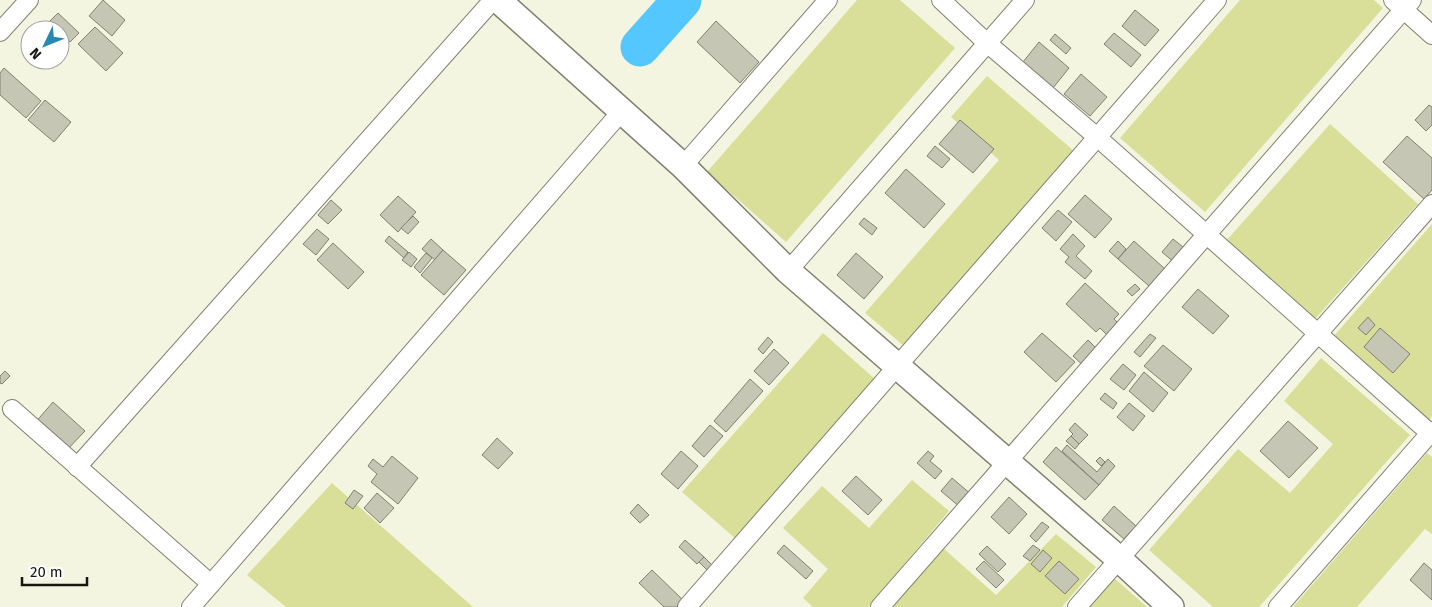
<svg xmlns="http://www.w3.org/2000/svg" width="1432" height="607" viewBox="0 0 1432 607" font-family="'Fira Sans',sans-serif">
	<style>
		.green { fill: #d9de99 }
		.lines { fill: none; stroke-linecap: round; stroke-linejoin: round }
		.river { stroke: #54c8fe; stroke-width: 39 }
		.building { fill: #c5c7b4; stroke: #808170 }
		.street-casing { stroke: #80816f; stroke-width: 20 }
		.secondary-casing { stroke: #80816f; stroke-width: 28 }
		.street { stroke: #fff; stroke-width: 18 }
		.secondary { stroke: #fff; stroke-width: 25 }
	</style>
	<rect width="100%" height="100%" fill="#f3f5e1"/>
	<g class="green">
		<polygon points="857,0 900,0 955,48 786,242 707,172"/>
		<polygon points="1240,0 1374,0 1383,8 1205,212 1120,138"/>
		<polygon points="987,76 1074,151 904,346 865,313 999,160 951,117"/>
		<polygon points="1330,124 1418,204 1315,319 1226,241"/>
		<polygon points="1432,224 1432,416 1429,420 1333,337"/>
		<polygon points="823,333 876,380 736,539 682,492"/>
		<polygon points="1321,358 1410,435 1259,607 1213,607 1149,550 1238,449 1290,493 1333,444 1284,401"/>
		<polygon points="1427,453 1432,457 1432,534 1425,529 1357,607 1293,607"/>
		<polygon points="912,480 949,511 868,607 813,607 803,598 828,569 783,528 822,486 869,528"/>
		<polygon points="332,483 473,607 286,607 247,575"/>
		<polygon points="1056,534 1096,567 1062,607 891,607 943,548 996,595"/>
		<polygon points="1113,577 1147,607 1088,607"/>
	</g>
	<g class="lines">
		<polyline class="river" points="640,47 682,0"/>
	</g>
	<g class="building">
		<polygon points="103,0 125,20 112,36 89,16"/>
		<polygon points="1135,10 1159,30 1145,46 1122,26"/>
		<polygon points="58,13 79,33 70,42 60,32 60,30 57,30 49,22"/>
		<polygon points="716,21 759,62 740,83 697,42"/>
		<polygon points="95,27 123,53 106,71 78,44"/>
		<polygon points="1114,33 1141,55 1131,67 1104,44"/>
		<polygon points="1055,34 1071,48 1066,54 1050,40"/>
		<polygon points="1039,42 1069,68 1053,88 1023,62"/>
		<polygon points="4,68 41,101 26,118 0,95 0,73"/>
		<polygon points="1081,74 1107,97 1090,116 1064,94"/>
		<polygon points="45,100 71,122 54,142 28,120"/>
		<polygon points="1429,105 1432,107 1432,125 1426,131 1415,120"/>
		<polygon points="960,120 994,149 973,173 939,144"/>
		<polygon points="1407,136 1432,158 1432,190 1424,199 1383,162"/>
		<polygon points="935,146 950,159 942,168 927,156"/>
		<polygon points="906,169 945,204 924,228 885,193"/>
		<polygon points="1085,195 1112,219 1095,238 1068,214"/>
		<polygon points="398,196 416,212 398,232 380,215"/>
		<polygon points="331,200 342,210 328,224 318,215"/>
		<polygon points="1058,210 1072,222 1056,241 1042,228"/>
		<polygon points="413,216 419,222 408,234 401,228"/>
		<polygon points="864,218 877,228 872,235 859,224"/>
		<polygon points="317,229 329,239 316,255 303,244"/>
		<polygon points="1073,234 1085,246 1076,256 1092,271 1085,279 1065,262 1069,257 1060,249"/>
		<polygon points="389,236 408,252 404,258 385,241"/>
		<polygon points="431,239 443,250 435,260 422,249"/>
		<polygon points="1173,239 1188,251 1176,264 1162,252"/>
		<polygon points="1118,241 1126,249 1118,259 1109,251"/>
		<polygon points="1134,241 1165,269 1149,286 1118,259"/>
		<polygon points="333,243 364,272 348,289 317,260"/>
		<polygon points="443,250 466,270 444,295 421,275"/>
		<polygon points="409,252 417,259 411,267 402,260"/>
		<polygon points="426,253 432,258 420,273 414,267"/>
		<polygon points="856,253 883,277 864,299 837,275"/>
		<polygon points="1085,283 1119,314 1114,319 1118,323 1107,335 1100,328 1096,332 1066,304"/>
		<polygon points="1135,284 1140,289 1132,296 1127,291"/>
		<polygon points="1198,289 1229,316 1213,334 1182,307"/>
		<polygon points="1368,317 1375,325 1366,335 1358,328"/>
		<polygon points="1380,328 1410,354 1393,373 1364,347"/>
		<polygon points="1042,333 1075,362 1056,382 1024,352"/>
		<polygon points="1150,334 1156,338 1140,357 1134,352"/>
		<polygon points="768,337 773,342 763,354 758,349"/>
		<polygon points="1088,340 1101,353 1087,369 1073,356"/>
		<polygon points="1163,345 1192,369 1174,391 1144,366"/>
		<polygon points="774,349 789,363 769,385 754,371"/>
		<polygon points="1123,364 1136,375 1124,390 1110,379"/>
		<polygon points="5,371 10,376 2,384 0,383 0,376"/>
		<polygon points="1144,372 1168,393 1153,412 1129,391"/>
		<polygon points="750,379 763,391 726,432 714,421"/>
		<polygon points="1105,393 1117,403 1113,409 1100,399"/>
		<polygon points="53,402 85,431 65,452 34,424"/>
		<polygon points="1129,403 1145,416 1133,431 1117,417"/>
		<polygon points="1288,421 1318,448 1289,478 1260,451"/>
		<polygon points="1075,423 1088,435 1079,444 1071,436 1073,434 1069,430"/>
		<polygon points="710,425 723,436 704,457 692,446"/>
		<polygon points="1071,436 1079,444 1075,449 1066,441"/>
		<polygon points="497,438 513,453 498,469 482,455"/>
		<polygon points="1067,445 1097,472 1108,459 1115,466 1099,485 1062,451"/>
		<polygon points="1056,447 1099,485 1085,500 1043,462"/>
		<polygon points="681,451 698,466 678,489 661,474"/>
		<polygon points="928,451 934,456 930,461 942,471 935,479 917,463"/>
		<polygon points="392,456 418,478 398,504 371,482 377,474 368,466 373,459 383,467"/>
		<polygon points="1100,457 1105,462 1101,466 1096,461"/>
		<polygon points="856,476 882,500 868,515 842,491"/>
		<polygon points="952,478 972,495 961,508 941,491"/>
		<polygon points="354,490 363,496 353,509 345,503"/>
		<polygon points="377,493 394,508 380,523 364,508"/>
		<polygon points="1009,497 1027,514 1009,534 991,517"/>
		<polygon points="638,504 649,515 640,523 630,513"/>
		<polygon points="1114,506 1136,526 1124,539 1102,520"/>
		<polygon points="1042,522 1049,527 1036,542 1030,536"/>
		<polygon points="685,540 704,557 697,564 679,547"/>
		<polygon points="784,545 813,571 806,579 777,553"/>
		<polygon points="1033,545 1040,550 1030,561 1023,556"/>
		<polygon points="987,546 1006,564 998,572 979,554"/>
		<polygon points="1043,550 1052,558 1040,572 1031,564"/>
		<polygon points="704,557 714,567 709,572 699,562"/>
		<polygon points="984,561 1004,580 996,588 976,569"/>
		<polygon points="1059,561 1079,579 1065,594 1045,576"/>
		<polygon points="1424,563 1432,570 1432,600 1410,580"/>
		<polygon points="652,570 683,600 677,607 664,607 639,583"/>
	</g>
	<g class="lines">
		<g class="street-casing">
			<g id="street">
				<polyline points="941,0 987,43 1097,137 1432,435"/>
				<polyline points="1393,0 1432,35"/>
				<polyline points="0,32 29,0"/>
				<polyline points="683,166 828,0"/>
				<polyline points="788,271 1025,0"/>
				<polyline points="12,409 211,584"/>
				<polyline points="77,467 493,0"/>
				<polyline points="191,607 621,112"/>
				<polyline points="687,607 1217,0"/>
				<polyline points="880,607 1412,0"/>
				<polyline points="1077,607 1432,204"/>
				<polyline points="1278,607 1432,431"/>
			</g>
		</g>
		<g class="secondary-casing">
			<polyline id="secondary" points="498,0 683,166 788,271 1119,559 1171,607"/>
		</g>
		<use href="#street" class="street"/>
		<use href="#secondary" class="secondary"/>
	</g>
	<g transform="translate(45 45) rotate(227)"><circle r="24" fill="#ffffff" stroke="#a2a29f"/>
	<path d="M0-4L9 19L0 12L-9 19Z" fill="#2688b3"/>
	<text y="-8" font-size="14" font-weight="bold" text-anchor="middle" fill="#161710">N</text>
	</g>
	<path d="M22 577v8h65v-8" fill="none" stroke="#161710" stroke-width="2.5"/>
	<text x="30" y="577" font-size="15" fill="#161710" stroke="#ffffff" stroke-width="4" paint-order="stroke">20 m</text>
</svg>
